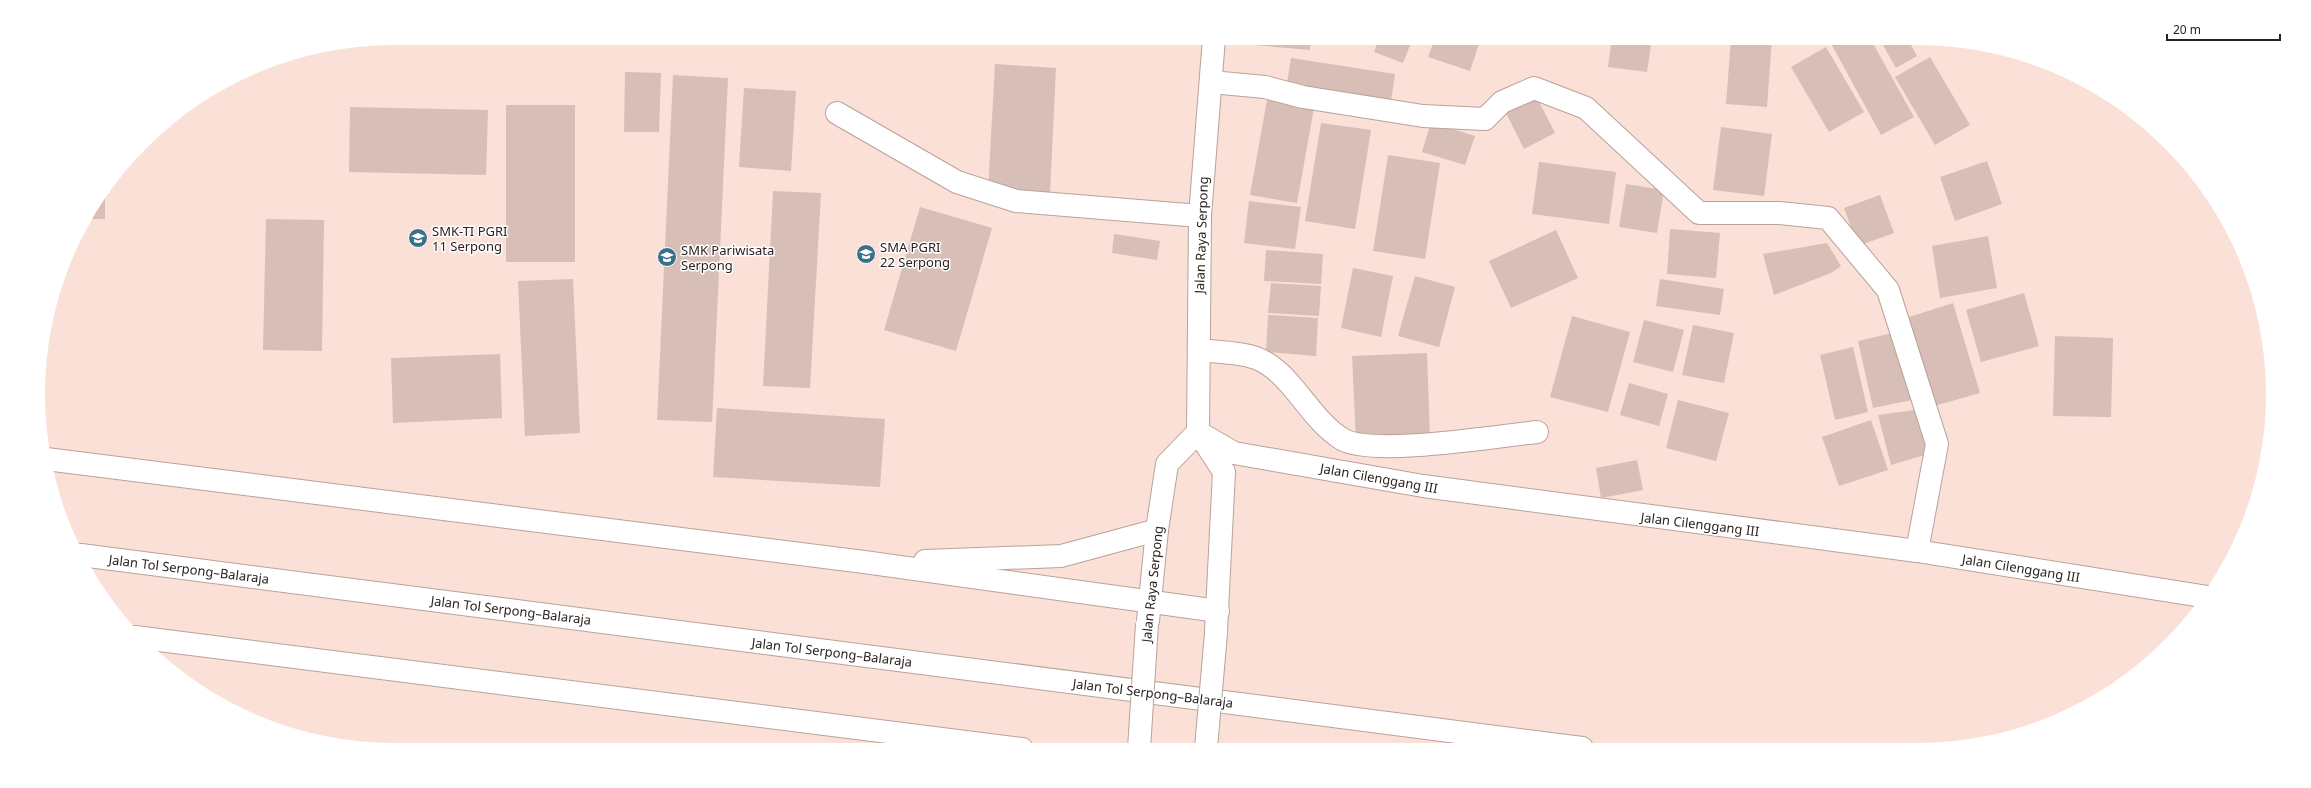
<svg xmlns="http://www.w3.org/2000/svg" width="2311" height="788" viewBox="0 0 2311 788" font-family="'Noto Sans',sans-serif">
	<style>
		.building { fill: #d7beb6 }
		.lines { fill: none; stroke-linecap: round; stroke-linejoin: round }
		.minor-casing { stroke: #baa29a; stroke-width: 24 }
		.tertiary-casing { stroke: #baa29a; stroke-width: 24 }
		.secondary-casing { stroke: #baa29a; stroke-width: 24 }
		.motorway-casing { stroke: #baa29a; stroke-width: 24 }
		.minor { stroke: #fff; stroke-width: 22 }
		.tertiary { stroke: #fff; stroke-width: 22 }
		.secondary { stroke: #fff; stroke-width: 22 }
		.motorway { stroke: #fff; stroke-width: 22 }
		.secondary-bridge-casing { stroke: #baa29a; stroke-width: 24; stroke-linecap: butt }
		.secondary-bridge { stroke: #fff; stroke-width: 22 }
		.labels { text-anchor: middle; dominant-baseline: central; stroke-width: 3; stroke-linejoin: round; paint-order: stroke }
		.poi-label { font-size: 13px; fill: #2b221f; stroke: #fff; text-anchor: start }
		.street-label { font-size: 13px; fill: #2b221f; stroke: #fff }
	</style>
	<rect width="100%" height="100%" fill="#fae0d7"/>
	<g class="building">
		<polygon points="1255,38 1311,38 1310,50 1254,45"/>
		<polygon points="1379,38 1413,38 1403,63 1374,52"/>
		<polygon points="1435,38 1481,38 1470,71 1428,57"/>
		<polygon points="1612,38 1652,38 1647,72 1608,67"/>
		<polygon points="1731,38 1772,38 1767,107 1726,104"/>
		<polygon points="1828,38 1870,38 1914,117 1881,135"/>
		<polygon points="1879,38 1907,38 1917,56 1896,68"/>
		<polygon points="1826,47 1864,112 1829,132 1791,67"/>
		<polygon points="1930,57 1970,125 1935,145 1895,77"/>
		<polygon points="1291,58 1395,74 1391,101 1287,84"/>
		<polygon points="995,64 1056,68 1050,194 988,191"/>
		<polygon points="625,72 661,73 659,132 624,132"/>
		<polygon points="673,75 728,78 712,422 657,420"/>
		<polygon points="744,88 796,91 791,171 739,167"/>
		<polygon points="1535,94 1555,133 1524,149 1504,109"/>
		<polygon points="1267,100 1314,108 1297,203 1250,195"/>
		<rect x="506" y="105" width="69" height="157"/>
		<polygon points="350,107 488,110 486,175 349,172"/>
		<polygon points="1431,122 1475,136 1465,165 1422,152"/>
		<polygon points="1321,123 1371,130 1355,229 1305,221"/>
		<polygon points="1721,127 1772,134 1764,196 1713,190"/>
		<polygon points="1388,155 1440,163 1425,259 1373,251"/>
		<polygon points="1987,161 2002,204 1955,221 1940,177"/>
		<polygon points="1539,162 1616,172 1609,224 1532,214"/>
		<polygon points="1626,184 1664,190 1657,233 1619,227"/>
		<polygon points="105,188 105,219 86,219"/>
		<polygon points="773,191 821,193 810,388 763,386"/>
		<polygon points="1880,195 1894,233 1858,246 1844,208"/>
		<polygon points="1249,201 1301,207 1295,249 1244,243"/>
		<polygon points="920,207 992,228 956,351 884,330"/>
		<polygon points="266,219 324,220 322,351 263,350"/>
		<polygon points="1670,229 1720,233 1716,278 1667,274"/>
		<polygon points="1556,230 1578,278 1511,308 1489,261"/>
		<polygon points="1114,234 1160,241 1157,260 1112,253"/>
		<polygon points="1988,236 1997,288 1940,298 1932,246"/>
		<polygon points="1827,243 1841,266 1831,273 1774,295 1763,254"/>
		<polygon points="1266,250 1323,254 1321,284 1264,281"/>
		<polygon points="1353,268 1393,276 1381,337 1341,328"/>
		<polygon points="1415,276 1455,287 1439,347 1398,336"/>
		<polygon points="573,279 580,433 525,436 518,281"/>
		<polygon points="1660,279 1724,289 1720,315 1656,306"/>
		<polygon points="1271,283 1321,286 1319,316 1268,313"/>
		<polygon points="2024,293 2039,346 1981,362 1966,310"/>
		<polygon points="1953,303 1980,393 1934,406 1906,318"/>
		<polygon points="1268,315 1318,318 1316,356 1266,352"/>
		<polygon points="1572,316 1630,332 1608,412 1550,397"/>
		<polygon points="1644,320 1684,330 1673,372 1633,362"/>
		<polygon points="1693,325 1734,333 1724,383 1682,375"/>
		<polygon points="1897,332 1912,400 1873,408 1858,341"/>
		<polygon points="2055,336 2113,338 2111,417 2053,416"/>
		<polygon points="1853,347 1868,412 1835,420 1820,355"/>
		<polygon points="1427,353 1430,438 1356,441 1352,356"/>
		<polygon points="500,354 502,418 393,423 391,358"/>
		<polygon points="1629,383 1668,394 1659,426 1620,415"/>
		<polygon points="1678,400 1729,413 1716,461 1666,448"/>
		<polygon points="717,408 885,419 880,487 713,477"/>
		<polygon points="1915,410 1928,454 1891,465 1878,415"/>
		<polygon points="1871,420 1888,470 1839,486 1822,437"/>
		<polygon points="1637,460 1643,490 1601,498 1596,468"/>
	</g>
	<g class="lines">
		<g class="minor-casing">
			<g id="minor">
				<polyline points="1211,82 1265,87 1303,97 1423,116 1485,119 1502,102 1534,88 1586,108 1699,213 1779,213 1828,218 1888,290 1937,444 1917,551"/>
				<polyline points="837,113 957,182 1016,201 1200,216"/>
				<path d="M1199,350C1215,352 1241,352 1256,358C1291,371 1309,419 1342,439C1372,457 1498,436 1537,432"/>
			</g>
		</g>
		<g class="tertiary-casing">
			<polyline id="tertiary" points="1198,432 1234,453 1423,486 1917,551 2208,597"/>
		</g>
		<g class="secondary-casing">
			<g id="secondary">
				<polyline points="1214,38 1200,216 1198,432 1224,472 1216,631"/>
				<polyline points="1148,621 1157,530 1167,464 1198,432"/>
			</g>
		</g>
		<g class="motorway-casing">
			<g id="motorway">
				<polyline points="46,459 864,562 1218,611"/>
				<polyline points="81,555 1582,748"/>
				<polyline points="925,561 1061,556 1157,530"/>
				<polyline points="135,637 1022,749"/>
			</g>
		</g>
		<use href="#minor" class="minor"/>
		<use href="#tertiary" class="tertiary"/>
		<use href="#secondary" class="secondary"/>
		<use href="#motorway" class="motorway"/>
		<g class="secondary-bridge-casing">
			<g id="secondary-bridge">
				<polyline points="1206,748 1216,633"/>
				<polyline points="1139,749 1147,624"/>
			</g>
		</g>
		<use href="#secondary-bridge" class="secondary-bridge"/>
	</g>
	<defs>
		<g id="school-disc" transform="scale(1)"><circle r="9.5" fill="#3a708c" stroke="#fff"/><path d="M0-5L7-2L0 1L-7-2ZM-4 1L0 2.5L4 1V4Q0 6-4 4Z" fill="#fff"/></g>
	</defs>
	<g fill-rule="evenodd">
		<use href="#school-disc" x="418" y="238"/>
		<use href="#school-disc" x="866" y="254"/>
		<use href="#school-disc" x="667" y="257"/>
	</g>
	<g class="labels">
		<g class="poi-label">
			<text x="432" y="231">SMK-TI PGRI<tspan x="432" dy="15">11 Serpong</tspan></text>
			<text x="880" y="247">SMA PGRI<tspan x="880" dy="15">22 Serpong</tspan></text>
			<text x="681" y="250">SMK Pariwisata<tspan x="681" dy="15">Serpong</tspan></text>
		</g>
		<g class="street-label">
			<text transform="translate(1201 235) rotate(-88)">Jalan Raya Serpong</text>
			<text transform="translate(1379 478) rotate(10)">Jalan Cilenggang III</text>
			<text transform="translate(1700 524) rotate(7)">Jalan Cilenggang III</text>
			<text transform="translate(2021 568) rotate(9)">Jalan Cilenggang III</text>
			<text transform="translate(189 569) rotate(7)">Jalan Tol Serpong–Balaraja</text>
			<text transform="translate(1152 584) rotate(-84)">Jalan Raya Serpong</text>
			<text transform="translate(511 610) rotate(7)">Jalan Tol Serpong–Balaraja</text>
			<text transform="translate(832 652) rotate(7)">Jalan Tol Serpong–Balaraja</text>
			<text transform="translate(1153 693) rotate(7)">Jalan Tol Serpong–Balaraja</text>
		</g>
	</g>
	<path d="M0 0H2311V788H0ZM394 45H1917A349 349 0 0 1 2266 394V394A349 349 0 0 1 1917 743H394A349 349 0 0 1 45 394V394A349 349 0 0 1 394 45Z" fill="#fff" fill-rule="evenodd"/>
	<path d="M2167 34v6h113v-6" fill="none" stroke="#2b221f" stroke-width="2"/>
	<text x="2173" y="34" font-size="12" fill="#2b221f" stroke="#ffffff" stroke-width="3" paint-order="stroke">20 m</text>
</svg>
